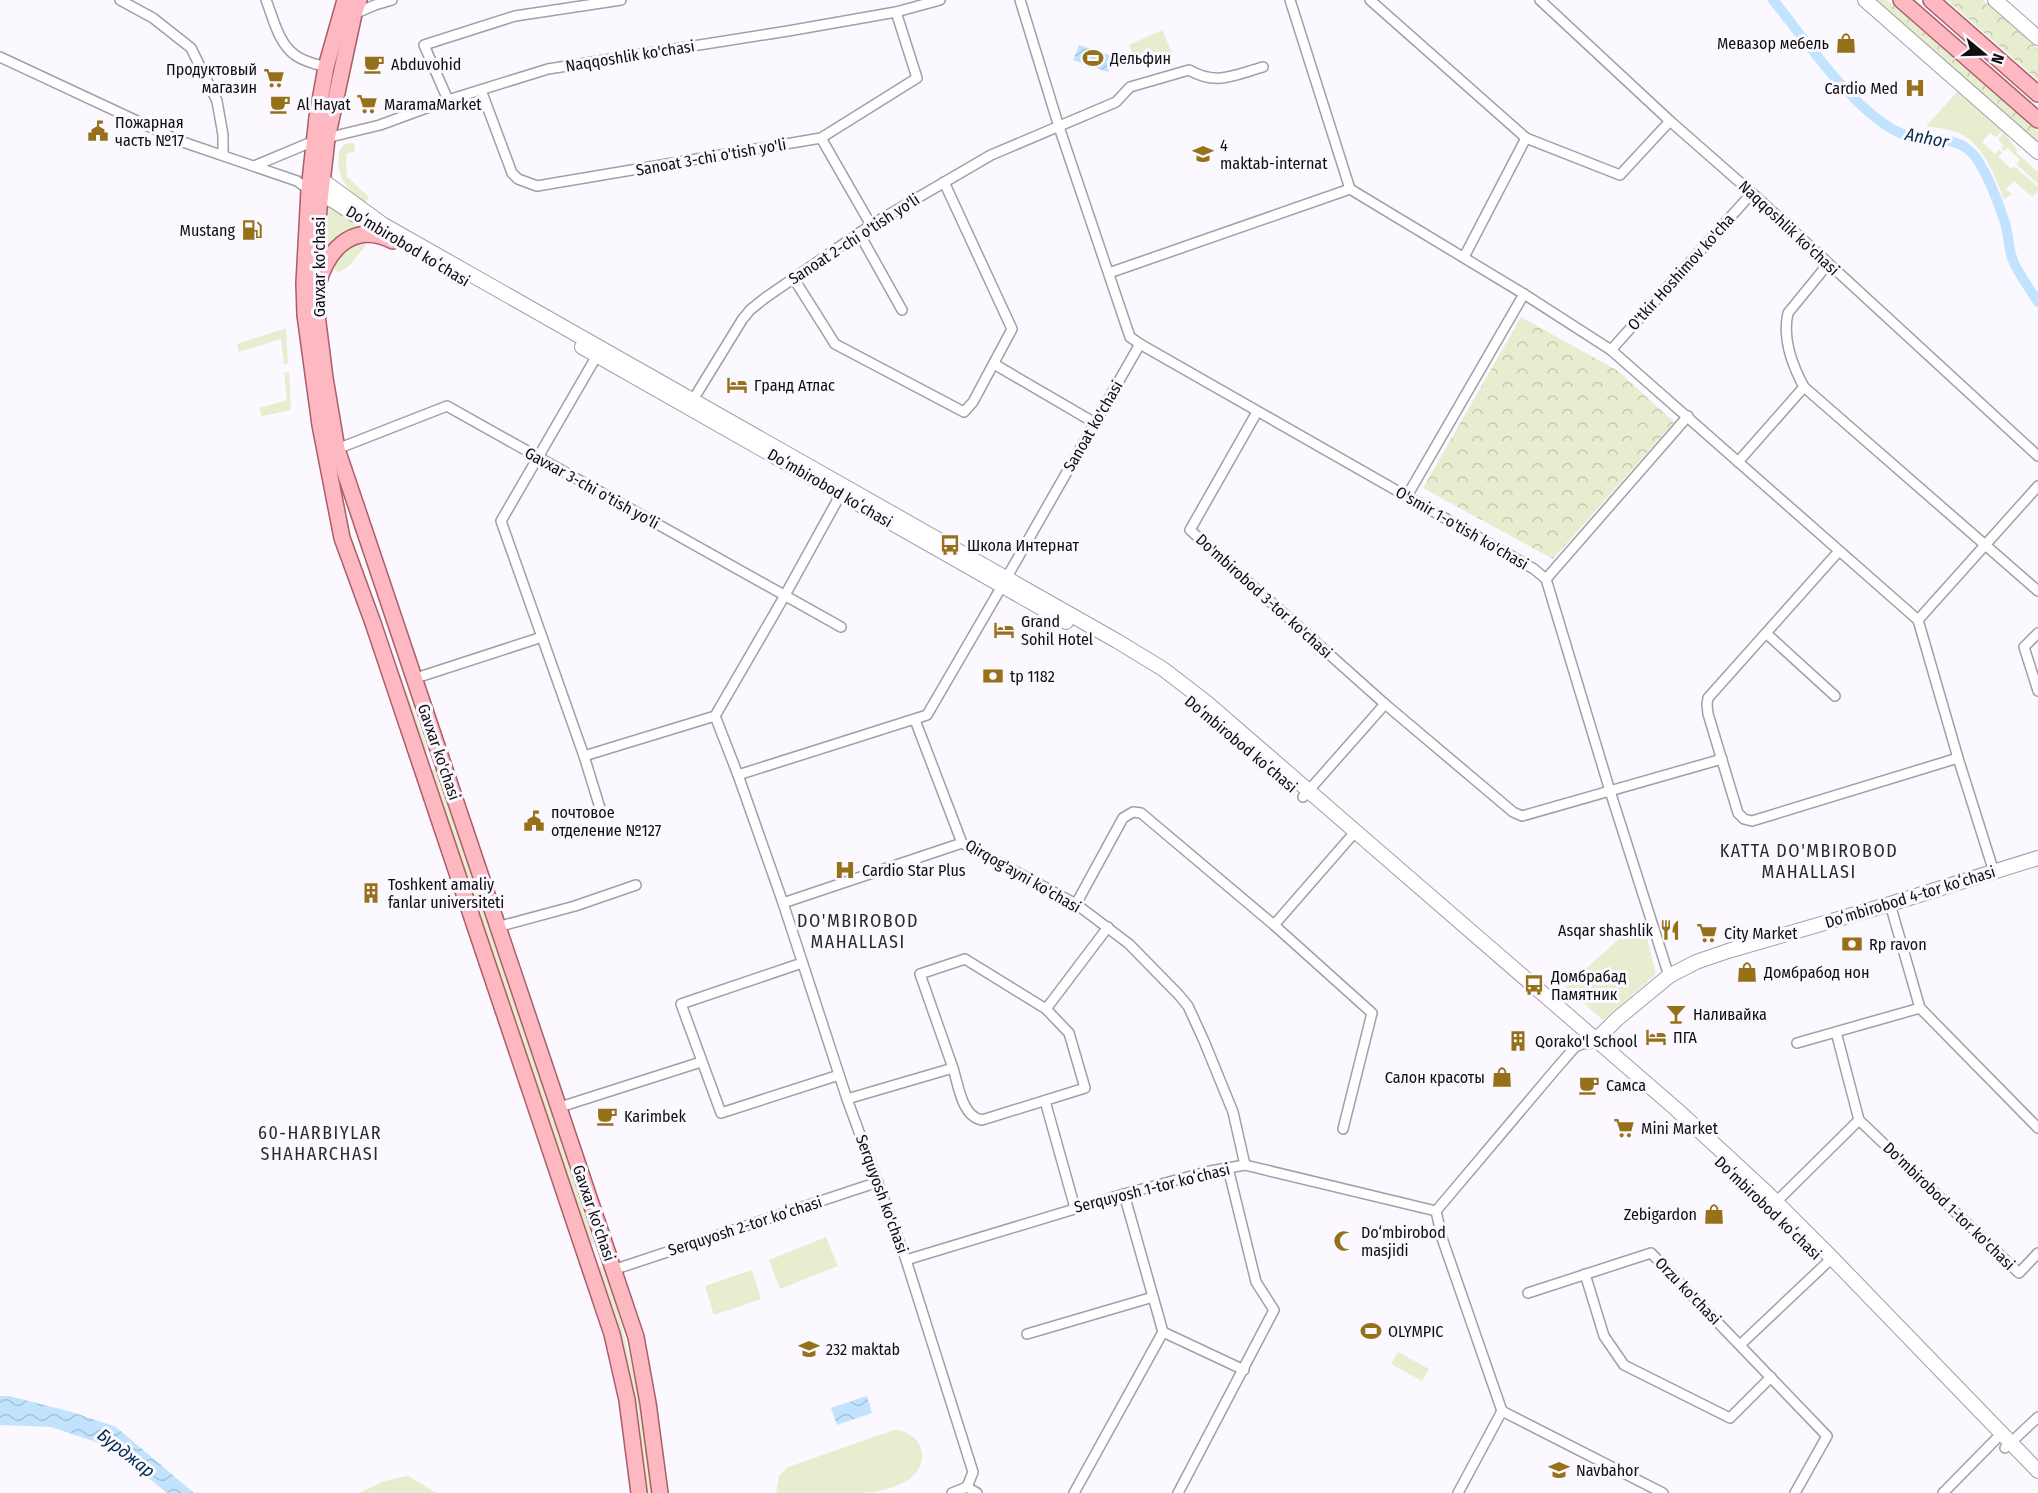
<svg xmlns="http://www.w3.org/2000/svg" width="2038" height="1493" viewBox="0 0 2038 1493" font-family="'Fira Sans Condensed',sans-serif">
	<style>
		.green { fill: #e6eecf }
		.forest { fill: url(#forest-crowns) }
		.water { fill: url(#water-waves) }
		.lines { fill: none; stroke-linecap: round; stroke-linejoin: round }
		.stream { stroke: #c1e3fd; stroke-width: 3 }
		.canal { stroke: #c1e3fd; stroke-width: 10 }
		.street-casing { stroke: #a29fa7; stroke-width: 12 }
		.secondary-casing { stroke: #a29fa7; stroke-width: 16 }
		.primary-casing { stroke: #a95e6a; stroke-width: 18 }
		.street { stroke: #fff; stroke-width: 9 }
		.secondary { stroke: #fff; stroke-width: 14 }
		.primary { stroke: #fdb8c2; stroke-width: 15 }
		.labels { text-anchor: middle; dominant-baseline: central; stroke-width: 6; stroke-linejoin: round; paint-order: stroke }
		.poi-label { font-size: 16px; fill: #0f0e10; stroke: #fbf8ff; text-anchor: start }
		.street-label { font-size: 16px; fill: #0f0e10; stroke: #fbf8ff }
		.water-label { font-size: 18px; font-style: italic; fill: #032f49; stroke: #fbf8ff }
		.neighbourhood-label { font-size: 18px; letter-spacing: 1.5px; fill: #2b282f; stroke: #fbf8ff }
	</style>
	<defs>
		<pattern id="forest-crowns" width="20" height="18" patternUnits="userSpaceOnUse" patternTransform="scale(1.5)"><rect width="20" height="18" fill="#e6eecf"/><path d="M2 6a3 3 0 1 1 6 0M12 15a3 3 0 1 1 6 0" fill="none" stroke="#c4cbb1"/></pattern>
		<pattern id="water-waves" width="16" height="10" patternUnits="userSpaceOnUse" patternTransform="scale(1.5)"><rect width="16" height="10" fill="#c1e3fd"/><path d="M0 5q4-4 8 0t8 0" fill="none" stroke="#a5c2d8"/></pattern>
	</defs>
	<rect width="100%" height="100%" fill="#fbf8ff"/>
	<g class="green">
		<polygon points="1162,30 1172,52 1138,67 1129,45"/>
		<path d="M1958,91L2002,131L1996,137L1990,133L1982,142L1995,154L1999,149L2002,153L1999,157L2011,169L2014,166L2038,187V191L2032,197L2014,181L2006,189L2012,194L2004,200C1995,176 1984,145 1959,133C1949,129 1937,128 1926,126Z"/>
		<polygon points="2004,132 2017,150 2016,152 2038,172 2038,184 2016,164 2020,160 2008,148 2004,151 2001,147 2003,145 1998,139"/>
		<path d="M354,143L355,152L347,153L346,162L347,177L369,197L365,203C345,188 334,174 340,149L345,144Z"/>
		<polygon points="330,205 364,225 325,258 325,219"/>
		<polygon points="359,239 366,245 349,266 338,273 333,266 342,252"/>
		<polygon points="286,328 288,363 284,364 281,339 239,352 237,344"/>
		<polygon points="289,372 291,410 262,416 259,408 287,400 284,373"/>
		<polygon points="337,501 339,501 382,626 427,747 426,751 423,752"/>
		<polygon points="435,769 595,1243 589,1244 430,771"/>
		<polygon points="1642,919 1656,974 1603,1020 1565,987"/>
		<polygon points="826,1237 838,1266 780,1289 769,1260"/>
		<polygon points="599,1267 604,1268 618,1311 638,1391 652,1493 646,1493 632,1393 597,1270"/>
		<polygon points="752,1270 761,1299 714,1315 705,1286"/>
		<polygon points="1398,1352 1429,1369 1422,1381 1391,1364"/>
		<path d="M894,1430C919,1430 932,1458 913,1476C905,1484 886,1490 874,1492C866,1493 855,1493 846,1493C823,1493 799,1493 776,1493L779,1476L788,1467Z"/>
		<polygon points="408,1476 437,1493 359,1493 385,1481"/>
	</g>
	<g class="forest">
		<polygon points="1875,0 1887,0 2038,132 2038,143"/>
		<polygon points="1947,0 1983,0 2038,49 2038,80"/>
		<polygon points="1521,317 1618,371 1674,422 1553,559 1423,488"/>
	</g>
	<g class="water">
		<polygon points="1079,45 1113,56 1108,72 1073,60"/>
		<polygon points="0,1396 9,1396 72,1412 116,1427 194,1493 167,1493 140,1471 96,1442 51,1427 0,1425"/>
		<polygon points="867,1396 872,1413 837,1425 831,1408"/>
	</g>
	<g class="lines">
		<polyline class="stream" points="1783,12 1784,11"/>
		<path class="canal" d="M1773,0C1806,40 1849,105 1894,130C1919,145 1949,131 1971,152C1985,166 1999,204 2005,223C2009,236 2008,250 2014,263C2020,276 2030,289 2038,302"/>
		<g class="street-casing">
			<g id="street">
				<polyline points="120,0 153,18 191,48 217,101 223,135 223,155"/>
				<path d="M266,0C273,17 278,43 295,55C304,62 316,64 326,67"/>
				<polyline points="1290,0 1350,189 1524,294 1611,350 1918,620 1958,758 1994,872"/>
				<polyline points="1370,0 1526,138 1620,175 1670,121"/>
				<polyline points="1540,0 1670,121 1752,193 2038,456"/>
				<polyline points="354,14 375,5 392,0"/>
				<polyline points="0,57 180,141 297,181 309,190"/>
				<polyline points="481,90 512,173 518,179 537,186 821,138 917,78 896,12"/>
				<polyline points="448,100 424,45 515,16 621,0"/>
				<polyline points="821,138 871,225"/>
				<polyline points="254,166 314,141 380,125 448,100 548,69 788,31 896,12 940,0"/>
				<polyline points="859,233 902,310"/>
				<polyline points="1464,257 1526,138"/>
				<path d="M1828,264L1788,313C1782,339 1792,365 1804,387L2038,591"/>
				<polyline points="1109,273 1350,189"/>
				<polyline points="794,279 835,344 964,412 973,402 1012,329 944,182"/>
				<polyline points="1140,344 1534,569 1546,579 1610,791 1669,976"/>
				<polyline points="1611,350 1752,193"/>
				<polyline points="599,352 501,521 584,756 715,716 784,597 843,490"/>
				<polyline points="994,364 1095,423"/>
				<path d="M691,403L742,320L750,310L765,298L871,225L991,155L1116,102L1130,87L1189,70C1217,86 1234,75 1263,67"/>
				<polyline points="1257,412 1190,530 1385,704 1513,812 1522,816 1722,759"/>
				<polyline points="337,449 447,406 841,627"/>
				<polyline points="1738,462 1804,387"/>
				<polyline points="1407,496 1524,294"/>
				<polyline points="1839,551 1708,698 1707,704 1708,714 1738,813 1744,819 1752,821 1958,758"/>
				<polyline points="1007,577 1140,344 1130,337 1059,127 1020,0"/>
				<polyline points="1546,579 1688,416"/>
				<polyline points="1918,620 2038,486"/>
				<polyline points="2038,633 2024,647 2038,691"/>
				<polyline points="1767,634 1835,696"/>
				<polyline points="413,679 542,637"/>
				<polyline points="715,716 738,775 783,903 847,1099 906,1260 973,1472 967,1487 977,1493"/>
				<polyline points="915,720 962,843 1076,904 1129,944 1178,994 1188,1006 1204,1041 1233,1112 1245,1165"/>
				<polyline points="584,756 600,808"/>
				<polyline points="738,775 927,715 1002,586"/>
				<polyline points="1303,797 1385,704"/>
				<polyline points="783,903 962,843"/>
				<polyline points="1076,904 1123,818 1133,812 1141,813 1274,925 1372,1013 1343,1129"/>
				<polyline points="1890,904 1920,1008 2038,1128"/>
				<polyline points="1274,925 1355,832"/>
				<polyline points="497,927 575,906 636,885"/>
				<polyline points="802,963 681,1004 721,1113 839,1075"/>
				<polyline points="1046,1009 1108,927"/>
				<polyline points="1797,1043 1920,1008"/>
				<path d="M847,1099L953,1068C958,1084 962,1117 982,1120L1085,1088L1069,1033L1046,1009L965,959L920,974L953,1068"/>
				<polyline points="1045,1101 1075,1208"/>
				<polyline points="557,1108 701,1062"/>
				<polyline points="1859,1120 2019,1273 2038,1253"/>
				<polyline points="1124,1194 1163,1332 1244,1370"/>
				<polyline points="1770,1208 1859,1120 1836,1032"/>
				<polyline points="1436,1211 1555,1070 1575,1047 1587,1042"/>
				<polyline points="1436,1211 1442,1238 1502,1411"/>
				<polyline points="906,1260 1124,1194 1210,1171 1245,1165 1436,1211"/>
				<polyline points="613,1270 878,1182"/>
				<polyline points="1585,1274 1604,1336 1624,1365 1730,1418 1771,1377"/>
				<polyline points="1528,1293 1651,1253 1827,1436 1795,1493"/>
				<polyline points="1027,1334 1153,1297"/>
				<polyline points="1740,1345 1832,1258"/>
				<polyline points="1502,1411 1663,1493"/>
				<polyline points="2005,1448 2038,1417"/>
				<polyline points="952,1493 967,1487"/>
				<polyline points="1074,1493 1163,1332"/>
				<polyline points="1178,1493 1274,1310 1256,1282 1228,1168"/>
				<polyline points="1458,1493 1502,1411"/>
				<polyline points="1943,1493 2002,1433"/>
			</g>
		</g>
		<g class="secondary-casing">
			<g id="secondary">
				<polyline points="1865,0 2038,152"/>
				<polyline points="1995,0 2038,38"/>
				<polyline points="313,179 322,180 382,224 1117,641 1163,669 1206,702 1676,1109 1767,1193 1832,1258 2038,1471"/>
				<polyline points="312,191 334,201 355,215"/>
				<polyline points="582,347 1066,622"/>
				<polyline points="1588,1042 1597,1039 1617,1019 1669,976 1696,962 1728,951 1890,904 2038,858"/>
			</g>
		</g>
		<g class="primary-casing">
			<g id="primary">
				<polyline points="345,0 326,67 317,117 309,190 304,283 305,315 320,425 342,538 373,623 612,1334 627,1400 639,1493"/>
				<polyline points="359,0 354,14 327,139 318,218 315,299 325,378 337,449 636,1337 648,1403 660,1493"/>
				<polyline points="1901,0 2038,120"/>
				<polyline points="1931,0 2038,94"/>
				<path d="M319,281C330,245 357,222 393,241"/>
			</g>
		</g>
		<use href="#street" class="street"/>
		<use href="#secondary" class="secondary"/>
		<use href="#primary" class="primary"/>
	</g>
	<defs>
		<g id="shop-bare" transform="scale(1.62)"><path d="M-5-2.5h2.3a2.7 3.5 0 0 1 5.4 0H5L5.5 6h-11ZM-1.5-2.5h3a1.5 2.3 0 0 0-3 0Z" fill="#96711a" stroke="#fbf8ff" stroke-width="2.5" paint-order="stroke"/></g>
		<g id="stadium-bare" transform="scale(1.62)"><path d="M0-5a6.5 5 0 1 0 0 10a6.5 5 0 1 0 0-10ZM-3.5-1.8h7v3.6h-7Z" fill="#96711a" stroke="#fbf8ff" stroke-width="2.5" paint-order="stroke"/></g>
		<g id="cafe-bare" transform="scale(1.62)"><path d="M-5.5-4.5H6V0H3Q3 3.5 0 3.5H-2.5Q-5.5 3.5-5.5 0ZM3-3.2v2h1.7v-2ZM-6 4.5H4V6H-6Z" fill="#96711a" stroke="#fbf8ff" stroke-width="2.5" paint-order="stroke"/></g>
		<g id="supermarket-bare" transform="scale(1.62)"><path d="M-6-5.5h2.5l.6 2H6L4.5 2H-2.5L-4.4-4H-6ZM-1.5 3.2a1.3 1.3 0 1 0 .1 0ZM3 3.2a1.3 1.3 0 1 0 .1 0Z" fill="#96711a" stroke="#fbf8ff" stroke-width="2.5" paint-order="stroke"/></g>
		<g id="hospital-bare" transform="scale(1.62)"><path d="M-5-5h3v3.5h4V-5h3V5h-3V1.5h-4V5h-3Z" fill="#96711a" stroke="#fbf8ff" stroke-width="2.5" paint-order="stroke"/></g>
		<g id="civic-bare" transform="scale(1.62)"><path d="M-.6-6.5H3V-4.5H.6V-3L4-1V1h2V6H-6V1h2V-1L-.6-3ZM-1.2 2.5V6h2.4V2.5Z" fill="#96711a" stroke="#fbf8ff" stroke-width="2.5" paint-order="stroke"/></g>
		<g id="school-bare" transform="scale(1.62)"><path d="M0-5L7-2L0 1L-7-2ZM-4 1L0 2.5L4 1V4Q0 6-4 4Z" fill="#96711a" stroke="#fbf8ff" stroke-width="2.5" paint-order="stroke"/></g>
		<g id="fuel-bare" transform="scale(1.62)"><path d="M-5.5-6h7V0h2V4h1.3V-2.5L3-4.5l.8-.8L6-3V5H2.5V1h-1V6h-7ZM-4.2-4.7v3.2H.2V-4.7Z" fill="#96711a" stroke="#fbf8ff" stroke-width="2.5" paint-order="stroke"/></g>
		<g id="hotel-bare" transform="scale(1.62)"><path d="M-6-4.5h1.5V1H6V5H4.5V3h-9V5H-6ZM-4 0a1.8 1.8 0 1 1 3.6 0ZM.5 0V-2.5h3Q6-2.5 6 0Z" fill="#96711a" stroke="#fbf8ff" stroke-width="2.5" paint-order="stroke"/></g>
		<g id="bus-bare" transform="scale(1.62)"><path d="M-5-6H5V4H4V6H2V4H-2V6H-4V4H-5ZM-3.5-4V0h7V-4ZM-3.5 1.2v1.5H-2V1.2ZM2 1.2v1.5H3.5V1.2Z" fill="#96711a" stroke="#fbf8ff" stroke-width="2.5" paint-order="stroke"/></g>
		<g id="bank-bare" transform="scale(1.62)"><path d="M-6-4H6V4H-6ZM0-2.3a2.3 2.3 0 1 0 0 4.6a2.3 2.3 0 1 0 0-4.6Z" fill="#96711a" stroke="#fbf8ff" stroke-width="2.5" paint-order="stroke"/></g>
		<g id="building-bare" transform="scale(1.62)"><path d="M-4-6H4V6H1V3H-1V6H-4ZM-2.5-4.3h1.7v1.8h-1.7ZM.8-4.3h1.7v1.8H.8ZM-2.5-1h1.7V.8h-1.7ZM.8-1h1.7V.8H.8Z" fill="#96711a" stroke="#fbf8ff" stroke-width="2.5" paint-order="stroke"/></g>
		<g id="restaurant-bare" transform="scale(1.62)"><path d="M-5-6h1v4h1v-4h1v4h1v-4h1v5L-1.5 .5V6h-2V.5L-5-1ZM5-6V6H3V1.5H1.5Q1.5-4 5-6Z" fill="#96711a" stroke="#fbf8ff" stroke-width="2.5" paint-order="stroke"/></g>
		<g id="bar-bare" transform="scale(1.62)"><path d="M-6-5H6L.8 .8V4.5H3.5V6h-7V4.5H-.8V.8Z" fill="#96711a" stroke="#fbf8ff" stroke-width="2.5" paint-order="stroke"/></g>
		<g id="mosque-bare" transform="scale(1.62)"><path d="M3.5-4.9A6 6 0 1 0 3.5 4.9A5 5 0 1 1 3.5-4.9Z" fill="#96711a" stroke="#fbf8ff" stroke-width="2.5" paint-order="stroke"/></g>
	</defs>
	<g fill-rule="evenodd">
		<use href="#shop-bare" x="1846" y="43"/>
		<use href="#stadium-bare" x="1093" y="58"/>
		<use href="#cafe-bare" x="374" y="64"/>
		<use href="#supermarket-bare" x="274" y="78"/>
		<use href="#hospital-bare" x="1915" y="88"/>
		<use href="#cafe-bare" x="280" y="104"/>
		<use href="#supermarket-bare" x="367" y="104"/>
		<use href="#civic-bare" x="98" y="131"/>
		<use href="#school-bare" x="1203" y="154"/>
		<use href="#fuel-bare" x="252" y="230"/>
		<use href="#hotel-bare" x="737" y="385"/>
		<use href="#bus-bare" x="950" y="545"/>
		<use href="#hotel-bare" x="1004" y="630"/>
		<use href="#bank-bare" x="993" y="676"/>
		<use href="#civic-bare" x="534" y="821"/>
		<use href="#hospital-bare" x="845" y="870"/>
		<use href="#building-bare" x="371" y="893"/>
		<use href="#restaurant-bare" x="1670" y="930"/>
		<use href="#supermarket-bare" x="1707" y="933"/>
		<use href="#bank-bare" x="1852" y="944"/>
		<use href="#shop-bare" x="1747" y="972"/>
		<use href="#bus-bare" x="1534" y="985"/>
		<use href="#bar-bare" x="1676" y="1014"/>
		<use href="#hotel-bare" x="1656" y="1037"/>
		<use href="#building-bare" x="1518" y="1041"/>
		<use href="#shop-bare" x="1502" y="1077"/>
		<use href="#cafe-bare" x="1589" y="1085"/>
		<use href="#cafe-bare" x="607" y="1116"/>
		<use href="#supermarket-bare" x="1624" y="1128"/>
		<use href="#shop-bare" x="1714" y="1214"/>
		<use href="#mosque-bare" x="1344" y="1241"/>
		<use href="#stadium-bare" x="1371" y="1331"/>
		<use href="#school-bare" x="809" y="1349"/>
		<use href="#school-bare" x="1559" y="1470"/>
	</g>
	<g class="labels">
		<g class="poi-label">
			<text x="1829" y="43" text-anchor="end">Мевазор мебель</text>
			<text x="1110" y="58">Дельфин</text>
			<text x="391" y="64">Abduvohid</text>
			<text x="257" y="69" text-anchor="end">Продуктовый<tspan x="257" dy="18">магазин</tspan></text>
			<text x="1898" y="88" text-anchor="end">Cardio Med</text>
			<text x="297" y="104">Al Hayat</text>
			<text x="384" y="104">MaramaMarket</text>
			<text x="115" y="122">Пожарная<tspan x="115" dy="18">часть №17</tspan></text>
			<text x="1220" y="145">4<tspan x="1220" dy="18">maktab-internat</tspan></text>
			<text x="235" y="230" text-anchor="end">Mustang</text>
			<text x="754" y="385">Гранд Атлас</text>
			<text x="967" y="545">Школа Интернат</text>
			<text x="1021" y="621">Grand<tspan x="1021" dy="18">Sohil Hotel</tspan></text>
			<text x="1010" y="676">tp 1182</text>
			<text x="551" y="812">почтовое<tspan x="551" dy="18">отделение №127</tspan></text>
			<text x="862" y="870">Cardio Star Plus</text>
			<text x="388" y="884">Toshkent amaliy<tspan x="388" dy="18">fanlar universiteti</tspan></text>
			<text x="1653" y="930" text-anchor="end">Asqar shashlik</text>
			<text x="1724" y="933">City Market</text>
			<text x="1869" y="944">Rp ravon</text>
			<text x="1764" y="972">Домбрабод нон</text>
			<text x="1551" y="976">Домбрабад<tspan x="1551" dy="18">Памятник</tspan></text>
			<text x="1693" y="1014">Наливайка</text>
			<text x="1673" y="1037">ПГА</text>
			<text x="1535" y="1041">Qorako'l School</text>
			<text x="1485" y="1077" text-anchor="end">Салон красоты</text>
			<text x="1606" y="1085">Самса</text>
			<text x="624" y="1116">Karimbek</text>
			<text x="1641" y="1128">Mini Market</text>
			<text x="1697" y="1214" text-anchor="end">Zebigardon</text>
			<text x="1361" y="1232">Do‘mbirobod<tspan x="1361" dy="18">masjidi</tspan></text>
			<text x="1388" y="1331">OLYMPIC</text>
			<text x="826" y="1349">232 maktab</text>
			<text x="1576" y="1470">Navbahor</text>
		</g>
		<g class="street-label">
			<text transform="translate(630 56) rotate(-9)">Naqqoshlik ko'chasi</text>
			<text transform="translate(711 157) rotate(-10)">Sanoat 3-chi o'tish yo'li</text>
			<text transform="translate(1789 228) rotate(43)">Naqqoshlik ko'chasi</text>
			<text transform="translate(854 239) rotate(-33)">Sanoat 2-chi o'tish yo'li</text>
			<text transform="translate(408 246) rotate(31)">Doʻmbirobod koʻchasi</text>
			<text transform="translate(319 267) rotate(-90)">Gavxar ko'chasi</text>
			<text transform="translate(1681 272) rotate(-48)">O'tkir Hoshimov ko'cha</text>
			<text transform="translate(1093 426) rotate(-60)">Sanoat ko'chasi</text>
			<text transform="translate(592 488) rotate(29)">Gavxar 3-chi o'tish yo'li</text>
			<text transform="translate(830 488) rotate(30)">Doʻmbirobod koʻchasi</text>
			<text transform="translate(1462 528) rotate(30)">O'smir 1-o'tish ko'chasi</text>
			<text transform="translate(1264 596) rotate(42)">Do'mbirobod 3-tor ko'chasi</text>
			<text transform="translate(1241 744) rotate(40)">Doʻmbirobod koʻchasi</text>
			<text transform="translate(439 752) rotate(71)">Gavxar ko'chasi</text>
			<text transform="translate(1023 876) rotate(30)">Qirqog'ayni ko'chasi</text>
			<text transform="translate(1910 897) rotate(-17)">Doʻmbirobod 4-tor koʻchasi</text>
			<text transform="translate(1152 1188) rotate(-14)">Serquyosh 1-tor koʻchasi</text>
			<text transform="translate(882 1194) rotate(70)">Serquyosh ko'chasi</text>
			<text transform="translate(1949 1206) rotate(44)">Do'mbirobod 1-tor ko'chasi</text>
			<text transform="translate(1768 1208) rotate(44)">Doʻmbirobod koʻchasi</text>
			<text transform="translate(594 1213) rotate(71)">Gavxar ko'chasi</text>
			<text transform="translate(745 1226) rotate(-18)">Serquyosh 2-tor koʻchasi</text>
			<text transform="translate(1688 1291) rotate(46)">Orzu ko'chasi</text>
		</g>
		<g class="water-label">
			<text transform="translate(1927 138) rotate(11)">Anhor</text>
			<text transform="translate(126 1453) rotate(38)">Бурджар</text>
		</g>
		<g class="neighbourhood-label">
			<text x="1809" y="851">KATTA DO'MBIROBOD<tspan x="1809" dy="21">MAHALLASI</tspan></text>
			<text x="858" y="921">DO'MBIROBOD<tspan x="858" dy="21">MAHALLASI</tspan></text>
			<text x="320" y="1133">60-HARBIYLAR<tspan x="320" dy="21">SHAHARCHASI</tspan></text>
		</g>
	</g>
	<g transform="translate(1984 54) rotate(109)" stroke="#fbf8ff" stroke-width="4.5" paint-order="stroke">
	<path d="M0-4.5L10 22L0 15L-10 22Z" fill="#0f0e10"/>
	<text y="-9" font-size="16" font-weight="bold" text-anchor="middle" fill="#0f0e10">N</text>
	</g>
</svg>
